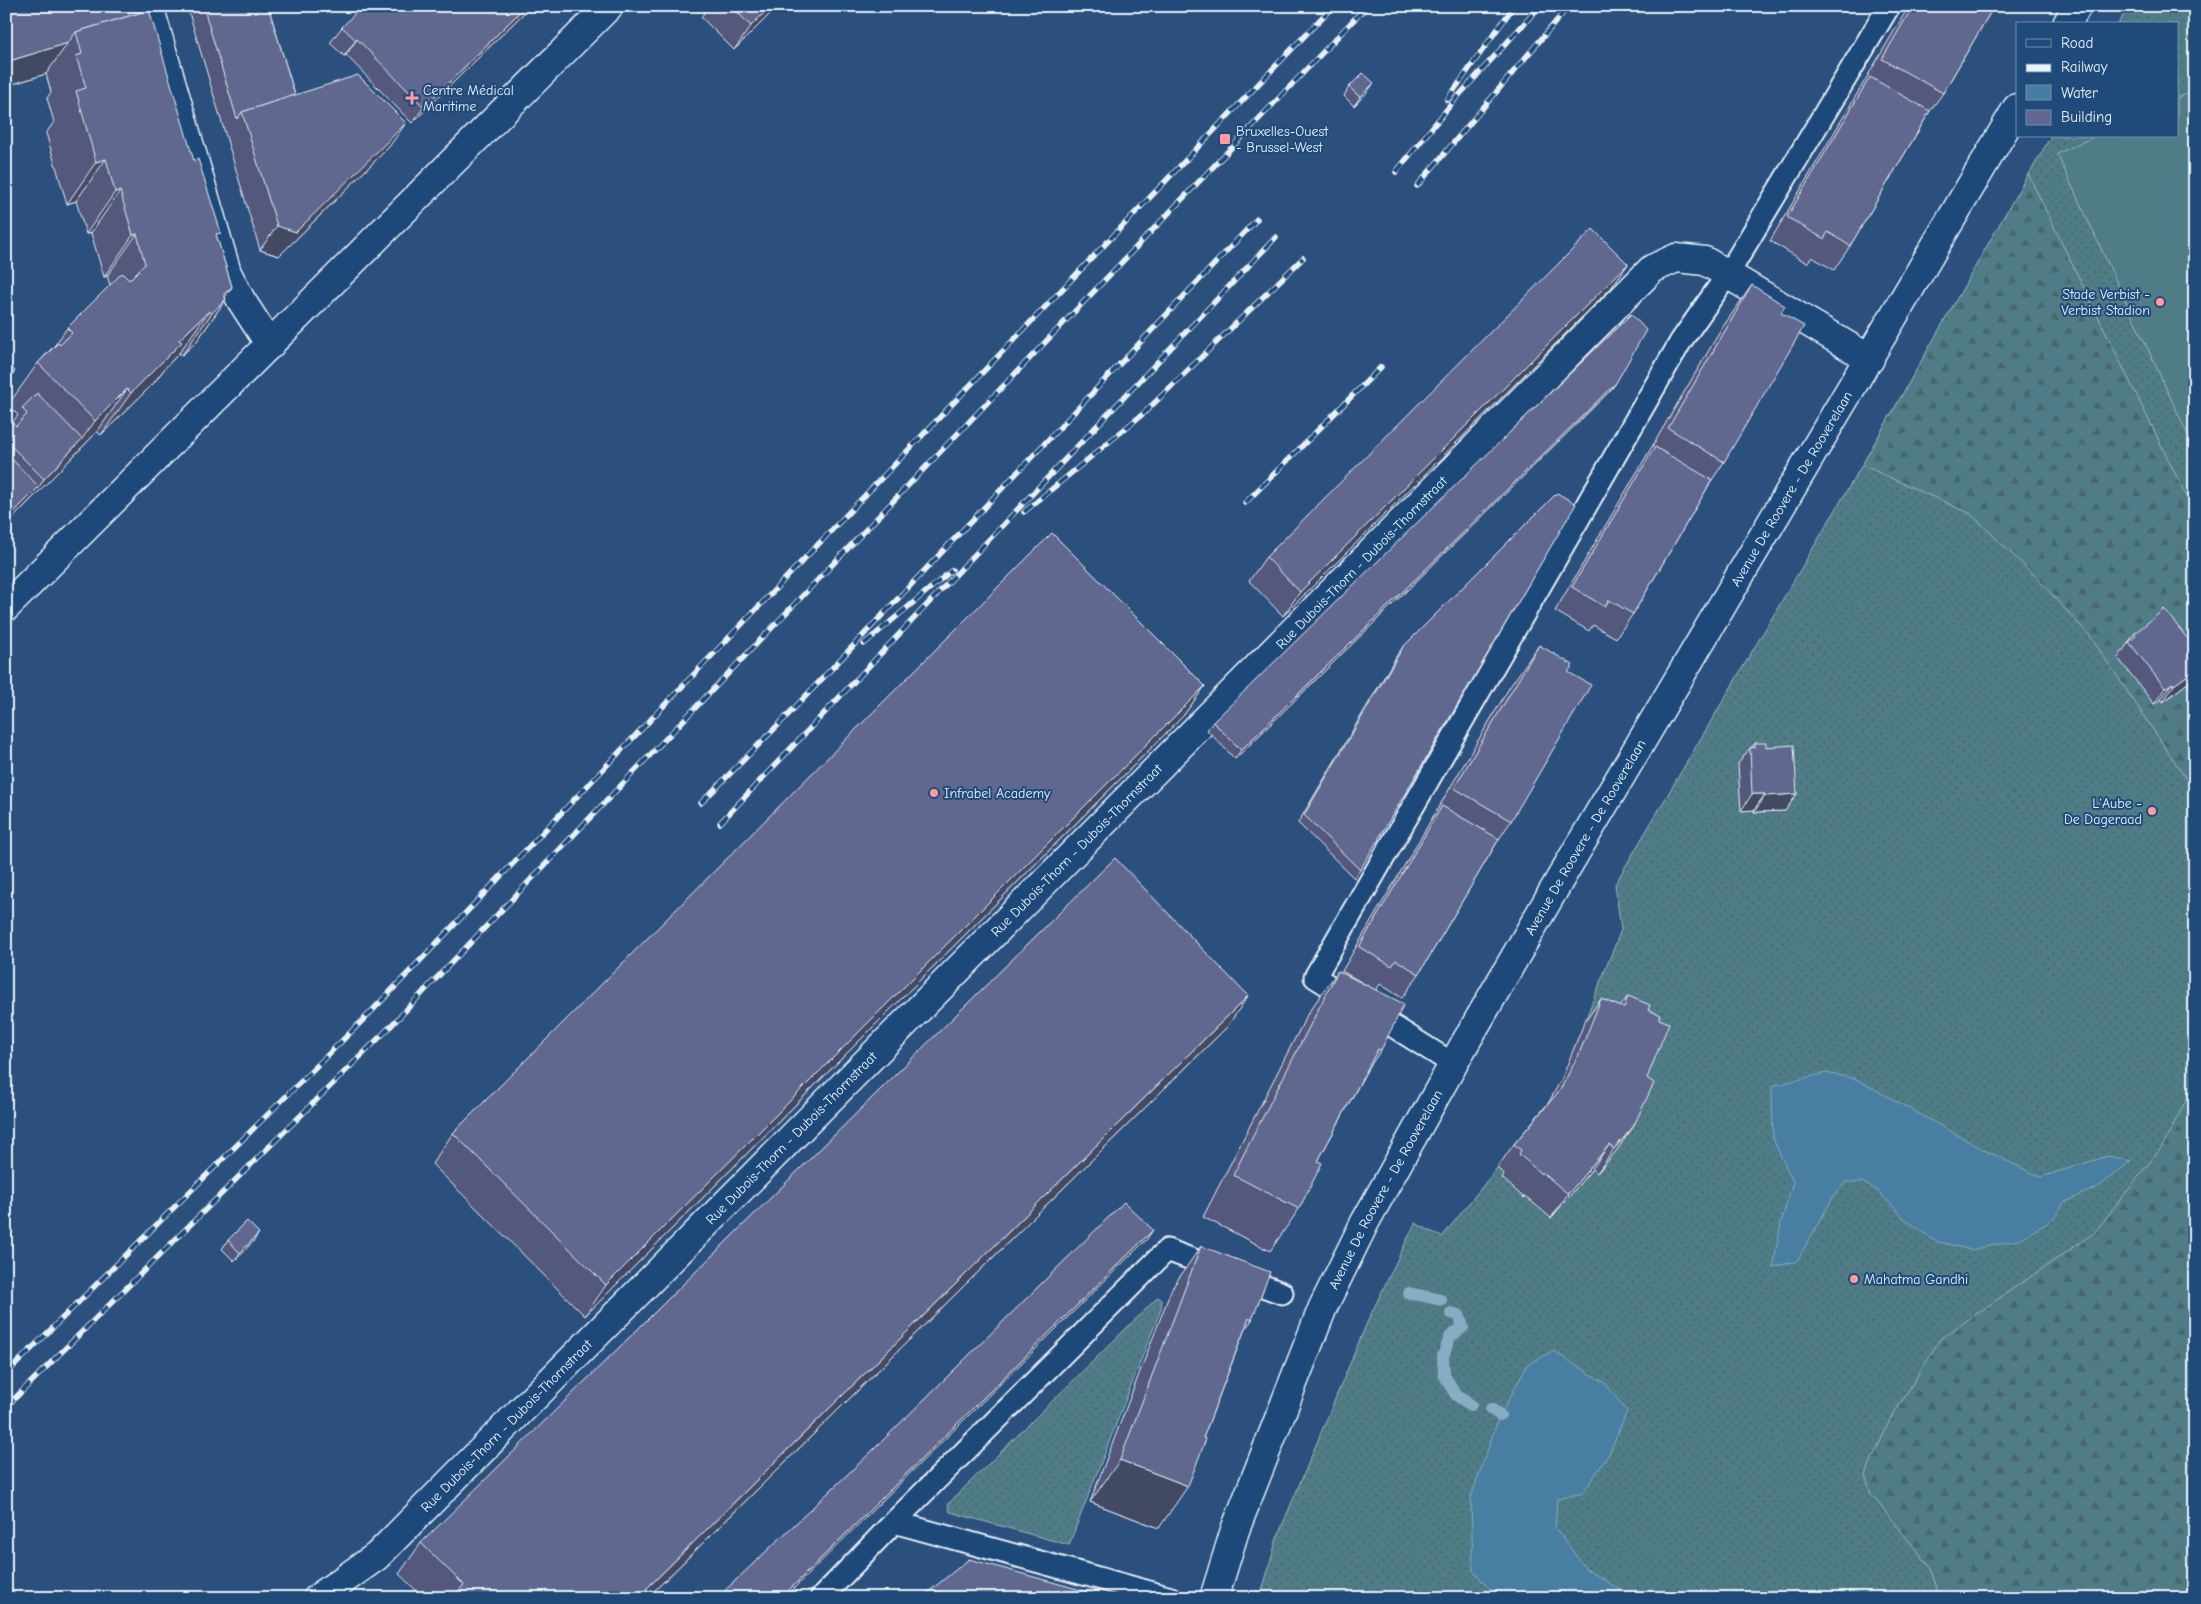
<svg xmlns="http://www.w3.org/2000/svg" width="2201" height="1604" viewBox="0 0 2201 1604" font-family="'Comic Neue',sans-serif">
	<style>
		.grass { fill: url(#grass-dots); stroke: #9cb6bf }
		.forest { fill: url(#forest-firs); stroke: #9cb6bf }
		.pitch { fill: #4f7c86; stroke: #9cb6bf }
		.water { fill: #467ea1; stroke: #87acc4 }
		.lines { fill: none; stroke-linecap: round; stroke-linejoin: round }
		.stream { stroke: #87acc4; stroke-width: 12 }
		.lane-casing { stroke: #e8f1f8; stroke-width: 25 }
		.street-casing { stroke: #e8f1f8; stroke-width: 31 }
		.secondary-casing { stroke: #e8f1f8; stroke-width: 31 }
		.lane { stroke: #1f4a7a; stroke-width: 21 }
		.street { stroke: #1f4a7a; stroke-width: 28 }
		.secondary { stroke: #1f4a7a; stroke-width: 28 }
		.rail-casing { stroke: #e8f1f8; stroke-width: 5.5 }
		.rail { stroke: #1f4a7a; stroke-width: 4; stroke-dasharray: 11; stroke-linecap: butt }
		.wall { fill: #53597b; stroke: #e8f1f8 }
		.shaded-wall { fill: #434964; stroke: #e8f1f8 }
		.building { fill: #60688f; stroke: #e8f1f8 }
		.poi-dot { fill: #ff9aa2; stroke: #1f4a7a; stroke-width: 2 }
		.labels { text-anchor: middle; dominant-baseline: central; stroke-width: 4; stroke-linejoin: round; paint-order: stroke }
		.poi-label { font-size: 14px; fill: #e8f1f8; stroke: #1f4a7a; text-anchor: start }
		.street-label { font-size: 14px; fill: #e8f1f8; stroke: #1f4a7a }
	</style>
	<defs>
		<pattern id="grass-dots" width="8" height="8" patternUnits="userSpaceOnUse" patternTransform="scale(1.25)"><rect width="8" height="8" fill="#4f7c86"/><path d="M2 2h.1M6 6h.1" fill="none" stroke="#4b656b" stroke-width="1.8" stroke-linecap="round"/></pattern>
		<pattern id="forest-firs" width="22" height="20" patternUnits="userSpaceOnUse" patternTransform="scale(1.25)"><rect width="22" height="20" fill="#4f7c86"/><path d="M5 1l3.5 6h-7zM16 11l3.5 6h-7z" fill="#4b656b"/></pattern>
	</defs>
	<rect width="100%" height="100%" fill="#2c507e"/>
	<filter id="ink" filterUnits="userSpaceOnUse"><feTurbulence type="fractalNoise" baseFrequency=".02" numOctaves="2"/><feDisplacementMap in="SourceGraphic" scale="10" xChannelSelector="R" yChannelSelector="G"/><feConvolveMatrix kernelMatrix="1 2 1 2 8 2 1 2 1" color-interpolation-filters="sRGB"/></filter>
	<g filter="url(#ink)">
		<g class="grass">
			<polygon points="2129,6 2195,6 2195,1598 1260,1598 1277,1538 1369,1318 1415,1223 1442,1237 1497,1168 1504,1174 1503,1178 1524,1198 1525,1196 1551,1217 1592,1169 1597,1173 1584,1023 1621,930 1615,884 1862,465 2051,136 2177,136 2177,24 2118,24"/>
			<polygon points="1158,1297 1162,1300 1161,1309 1069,1545 950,1512 948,1504 951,1501"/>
		</g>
		<g class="forest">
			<polygon points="2028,174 2195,514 2195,792 2090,636 2035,576 1971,514 1862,465"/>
			<polygon points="2195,1083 2195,1598 1938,1598 1931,1568 1871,1494 1865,1475 1890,1420 1940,1339 2094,1233 2162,1147"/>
		</g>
		<polygon class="pitch" points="2195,90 2195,450 2057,154 2095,136 2177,136 2177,98"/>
		<g class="water">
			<polygon points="1826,1073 1856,1079 1988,1152 2041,1177 2108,1156 2131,1161 2098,1187 2063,1203 2054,1219 2018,1240 1971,1250 1935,1241 1905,1219 1878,1191 1862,1182 1846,1182 1835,1194 1797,1261 1773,1267 1781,1223 1793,1182 1773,1139 1772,1086"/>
			<polygon points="1553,1351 1605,1383 1627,1411 1609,1454 1583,1493 1557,1499 1555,1528 1586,1569 1634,1598 1498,1598 1473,1571 1471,1497 1498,1420 1527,1365"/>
		</g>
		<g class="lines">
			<g class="stream">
				<polyline points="1409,1293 1441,1300"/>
				<polyline points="1451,1313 1459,1315 1463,1327 1450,1337 1443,1356 1444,1375 1456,1395 1471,1405"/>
				<polyline points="1491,1409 1500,1415"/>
			</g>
			<g class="lane-casing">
				<g id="lane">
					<polyline points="1453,1064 1315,977 1681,341 1728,274 1889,6"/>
					<polyline points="894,1522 1167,1250 1282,1293"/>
					<polyline points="821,1598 894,1522 1171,1598"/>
				</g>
			</g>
			<g class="street-casing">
				<g id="street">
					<polyline points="149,6 227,273 241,300 270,345"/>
					<polyline points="2067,24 2077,6"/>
					<path id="s1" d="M318,1598L377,1556L1652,269L1676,258L1705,261L1870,359"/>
					<path id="s2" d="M1214,1598L1235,1530L1323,1307L1365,1222L1464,1045L1570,862L2017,108"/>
				</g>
			</g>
			<g class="secondary-casing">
				<polyline id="secondary" points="6,607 609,6"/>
			</g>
			<use href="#lane" class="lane"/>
			<use href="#street" class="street"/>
			<use href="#secondary" class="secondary"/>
			<g class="rail-casing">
				<g id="rail">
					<polyline points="1447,100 1514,6"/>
					<polyline points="1396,172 1452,103 1540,6"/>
					<polyline points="1417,186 1569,6"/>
					<polyline points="1245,503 1381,367"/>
					<polyline points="1024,512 1144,413 1303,258"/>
					<polyline points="864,644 952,570"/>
					<polyline points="701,803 784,719 1257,219"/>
					<polyline points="720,823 1276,237"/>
					<polyline points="6,1374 369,1014 1333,6"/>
					<polyline points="6,1407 385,1032 1367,6"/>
				</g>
			</g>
			<use href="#rail" class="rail"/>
		</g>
		<g class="wall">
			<polygon points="6,6 137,6 217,238 232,287 225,297 226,299 197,341 182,355 179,353 165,368 153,384 101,435 97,432 6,525 6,417 12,423 18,415 8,405 38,363 55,345 67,328 110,285 107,276 104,277 91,233 86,234 76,201 67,204 46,133 54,122 47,98 51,92 46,74 6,86"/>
			<polygon points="187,6 268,6 295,95 389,147 279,256 260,250"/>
			<polygon points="392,6 531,6 412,123 346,55 344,56 330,43 342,27 384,15"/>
			<polygon points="709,6 778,6 734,50 701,17"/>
			<polygon points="1909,6 1994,6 1943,93 1930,111 1850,246 1834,270 1812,257 1807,263 1770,241"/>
			<polygon points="1349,87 1368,91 1354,106 1344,96"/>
			<polygon points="1628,264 1611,288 1283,616 1249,581 1266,557"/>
			<polygon points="1752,285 1781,313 1724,462 1712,480 1633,614 1616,638 1593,625 1589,631 1555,611 1722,328"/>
			<polygon points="1610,391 1235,759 1207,730 1213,722"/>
			<polygon points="2134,634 2195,670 2194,678 2163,702 2161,699 2154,704 2118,658"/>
			<polygon points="1539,645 1568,672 1511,821 1499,839 1419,974 1402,998 1380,984 1376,990 1381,1050 1366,1072 1318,1161 1299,1209 1270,1251 1203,1217 1308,1013 1338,971 1373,989 1342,971 1509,688"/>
			<polygon points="1403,647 1360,870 1354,878 1298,823 1397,655"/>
			<polygon points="1205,686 1183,716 585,1316 432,1164 453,1133"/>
			<polygon points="1755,743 1766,747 1797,794 1785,811 1754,812 1754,810 1741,811 1738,764 1750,748 1752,747"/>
			<polygon points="1628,996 1659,1019 1647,1078 1633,1127 1616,1151 1597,1173 1592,1169 1551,1218 1525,1196 1524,1198 1502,1178 1504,1174 1497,1168 1514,1144 1549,1102 1562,1078 1584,1023 1601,999 1620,1007"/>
			<polygon points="1227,1027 647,1598 424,1598 399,1574 421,1543"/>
			<polygon points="228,1240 253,1242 234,1261 222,1249"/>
			<polygon points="1201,1246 1252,1320 1245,1329 1203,1438 1159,1528 1090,1502 1172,1288"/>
		</g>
		<g class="shaded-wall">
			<polygon points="526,6 531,6 412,123 424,107"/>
			<polygon points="771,6 778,6 734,50 751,26"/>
			<polygon points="357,39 346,55 344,56 356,40"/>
			<polygon points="68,43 46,74 6,86 6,62"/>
			<polygon points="1374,83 1368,91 1354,106 1360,97"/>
			<polygon points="406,123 389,147 279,256 260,250 277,226"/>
			<polygon points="106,159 76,201 67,204 96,162"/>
			<polygon points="120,191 91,233 86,234 115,192"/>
			<polygon points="137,234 107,276 104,277 133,235"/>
			<polygon points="1628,264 1611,288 1283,616 1300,592"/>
			<polygon points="232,287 218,307 226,299 197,341 182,355 212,313 223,295"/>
			<polygon points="209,311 179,353 165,368 153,384 101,435 131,393 179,340"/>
			<polygon points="15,371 6,384 6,380"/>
			<polygon points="1616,383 1610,391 1235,759 1241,750"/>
			<polygon points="127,389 97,432 6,525 6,520 39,487 44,479 82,439 95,421"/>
			<polygon points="2195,670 2194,678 2163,702 2174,685"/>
			<polygon points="2173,683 2161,699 2154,704 2165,688"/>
			<polygon points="1205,686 1183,716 585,1316 606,1285"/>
			<polygon points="1752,794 1765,794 1754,810 1741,811"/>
			<polygon points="1797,794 1785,811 1754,812 1765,796"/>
			<polygon points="1248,996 1227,1027 647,1598 637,1598"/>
			<polygon points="1633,1127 1616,1151 1597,1173 1614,1149"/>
			<polygon points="1609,1145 1592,1169 1551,1218 1568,1194"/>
			<polygon points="1153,1230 1147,1239 784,1598 781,1598"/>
			<polygon points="259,1233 253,1242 234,1261 240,1253"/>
			<polygon points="1120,1460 1188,1486 1159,1528 1090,1502"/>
		</g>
		<g class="building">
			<polygon points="6,6 137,6 139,13 76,32 68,43 6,62"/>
			<polygon points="195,6 199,6 196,10"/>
			<polygon points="203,6 268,6 295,95 242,112 237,119"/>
			<polygon points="362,6 374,6 384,15 392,6 526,6 424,107 357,39 356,40 342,27"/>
			<polygon points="731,6 771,6 751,26"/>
			<polygon points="1913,6 1994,6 1943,93 1882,59"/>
			<polygon points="149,10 194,161 198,159 221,233 216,234 232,287 223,295 226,299 212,313 209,311 179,340 182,342 131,393 127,389 95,421 38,363 58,343 60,345 72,333 67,328 122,273 129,280 145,264 137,234 133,235 120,191 115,192 106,159 96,162 76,91 86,88 76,56 82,54 76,32"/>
			<polygon points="1363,73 1374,83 1360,97 1349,87"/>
			<polygon points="358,75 406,123 296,232 277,226 242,112"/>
			<polygon points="1870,77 1930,111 1850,246 1828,232 1824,239 1787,217"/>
			<polygon points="1593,229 1628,264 1300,592 1266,557"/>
			<polygon points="1752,285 1785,306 1781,313 1804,326 1724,462 1668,428"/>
			<polygon points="1631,314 1646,330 1616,383 1241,750 1213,722"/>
			<polygon points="6,362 15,371 6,380"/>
			<polygon points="37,393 82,439 44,479 6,441 6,417 16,426 27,414 22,408"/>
			<polygon points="1655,447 1712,480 1633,614 1609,600 1605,607 1572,587"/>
			<polygon points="6,453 39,487 6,520"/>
			<polygon points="1557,493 1576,504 1360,870 1304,815 1403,647"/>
			<polygon points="1052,533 1205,686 606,1285 453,1133"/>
			<polygon points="2164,609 2195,648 2195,670 2174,685 2173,683 2165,688 2129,642 2136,636 2134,634"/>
			<polygon points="1539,645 1573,665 1568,672 1591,685 1511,821 1454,788"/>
			<polygon points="1755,743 1766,743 1766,747 1794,745 1797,794 1765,796 1765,794 1752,794 1750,748 1755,747"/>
			<polygon points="1442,806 1499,839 1419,974 1396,960 1392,966 1359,947"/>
			<polygon points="1115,858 1248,996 637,1598 451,1598 464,1585 421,1543"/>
			<polygon points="1338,971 1404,1004 1381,1050 1378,1049 1318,1161 1322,1163 1299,1209 1233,1175"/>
			<polygon points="1628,996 1650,1005 1648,1010 1661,1015 1659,1019 1669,1023 1647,1078 1654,1083 1633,1127 1614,1149 1609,1145 1568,1194 1542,1172 1541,1174 1519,1154 1521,1150 1514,1144 1560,1090 1579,1054 1601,999 1624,1008"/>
			<polygon points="1124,1202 1153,1230 781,1598 717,1598 869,1454"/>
			<polygon points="247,1221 259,1233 240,1253 228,1240"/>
			<polygon points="1201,1246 1270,1272 1252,1320 1249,1318 1203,1438 1206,1439 1188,1486 1120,1460"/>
			<polygon points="969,1559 1110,1598 921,1598"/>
		</g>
	</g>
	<g class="poi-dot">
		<path d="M409.5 90.5h5v5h5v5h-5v5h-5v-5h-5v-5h5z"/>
		<rect x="1219" y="133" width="12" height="12" rx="2.5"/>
		<circle cx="2160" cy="302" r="5"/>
		<circle cx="934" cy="793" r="5"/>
		<circle cx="2152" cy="811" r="5"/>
		<circle cx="1854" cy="1279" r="5"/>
	</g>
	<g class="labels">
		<g class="poi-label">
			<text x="423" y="90">Centre Médical<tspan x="423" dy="16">Maritime</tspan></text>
			<text x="1236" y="131">Bruxelles-Ouest<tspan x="1236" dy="16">- Brussel-West</tspan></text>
			<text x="2150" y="294" text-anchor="end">Stade Verbist -<tspan x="2150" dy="16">Verbist Stadion</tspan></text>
			<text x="944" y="793">Infrabel Academy</text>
			<text x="2142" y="803" text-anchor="end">L'Aube -<tspan x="2142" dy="16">De Dageraad</tspan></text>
			<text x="1864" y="1279">Mahatma Gandhi</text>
		</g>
		<g class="street-label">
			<text stroke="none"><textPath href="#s2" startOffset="1254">Avenue De Roovere - De Rooverelaan</textPath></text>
			<text stroke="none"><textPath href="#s1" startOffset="1471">Rue Dubois-Thorn - Dubois-Thornstraat</textPath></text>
			<text stroke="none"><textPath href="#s2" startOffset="849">Avenue De Roovere - De Rooverelaan</textPath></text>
			<text stroke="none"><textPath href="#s1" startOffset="1066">Rue Dubois-Thorn - Dubois-Thornstraat</textPath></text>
			<text stroke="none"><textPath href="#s1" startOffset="661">Rue Dubois-Thorn - Dubois-Thornstraat</textPath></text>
			<text stroke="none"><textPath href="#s2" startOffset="444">Avenue De Roovere - De Rooverelaan</textPath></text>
			<text stroke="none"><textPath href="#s1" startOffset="256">Rue Dubois-Thorn - Dubois-Thornstraat</textPath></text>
		</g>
	</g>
	<rect width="2201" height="1604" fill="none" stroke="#1f4a7a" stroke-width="25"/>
	<rect x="12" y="12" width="2176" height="1579" fill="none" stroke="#e8f1f8" stroke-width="2" filter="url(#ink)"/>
	<rect x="2016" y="22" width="162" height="115" fill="#1f4a7a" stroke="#6f8dac"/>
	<rect x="2026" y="39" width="25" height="8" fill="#1f4a7a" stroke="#6f8dac"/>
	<text x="2061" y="48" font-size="15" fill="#e8f1f8">Road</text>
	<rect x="2026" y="64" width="25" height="8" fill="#e8f1f8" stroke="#6f8dac"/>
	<text x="2061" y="72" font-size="15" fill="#e8f1f8">Railway</text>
	<rect x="2026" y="85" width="25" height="15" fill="#467ea1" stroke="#6f8dac"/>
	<text x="2061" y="98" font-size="15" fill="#e8f1f8">Water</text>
	<rect x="2026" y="110" width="25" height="15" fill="#60688f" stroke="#6f8dac"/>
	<text x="2061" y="122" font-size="15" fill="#e8f1f8">Building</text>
</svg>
